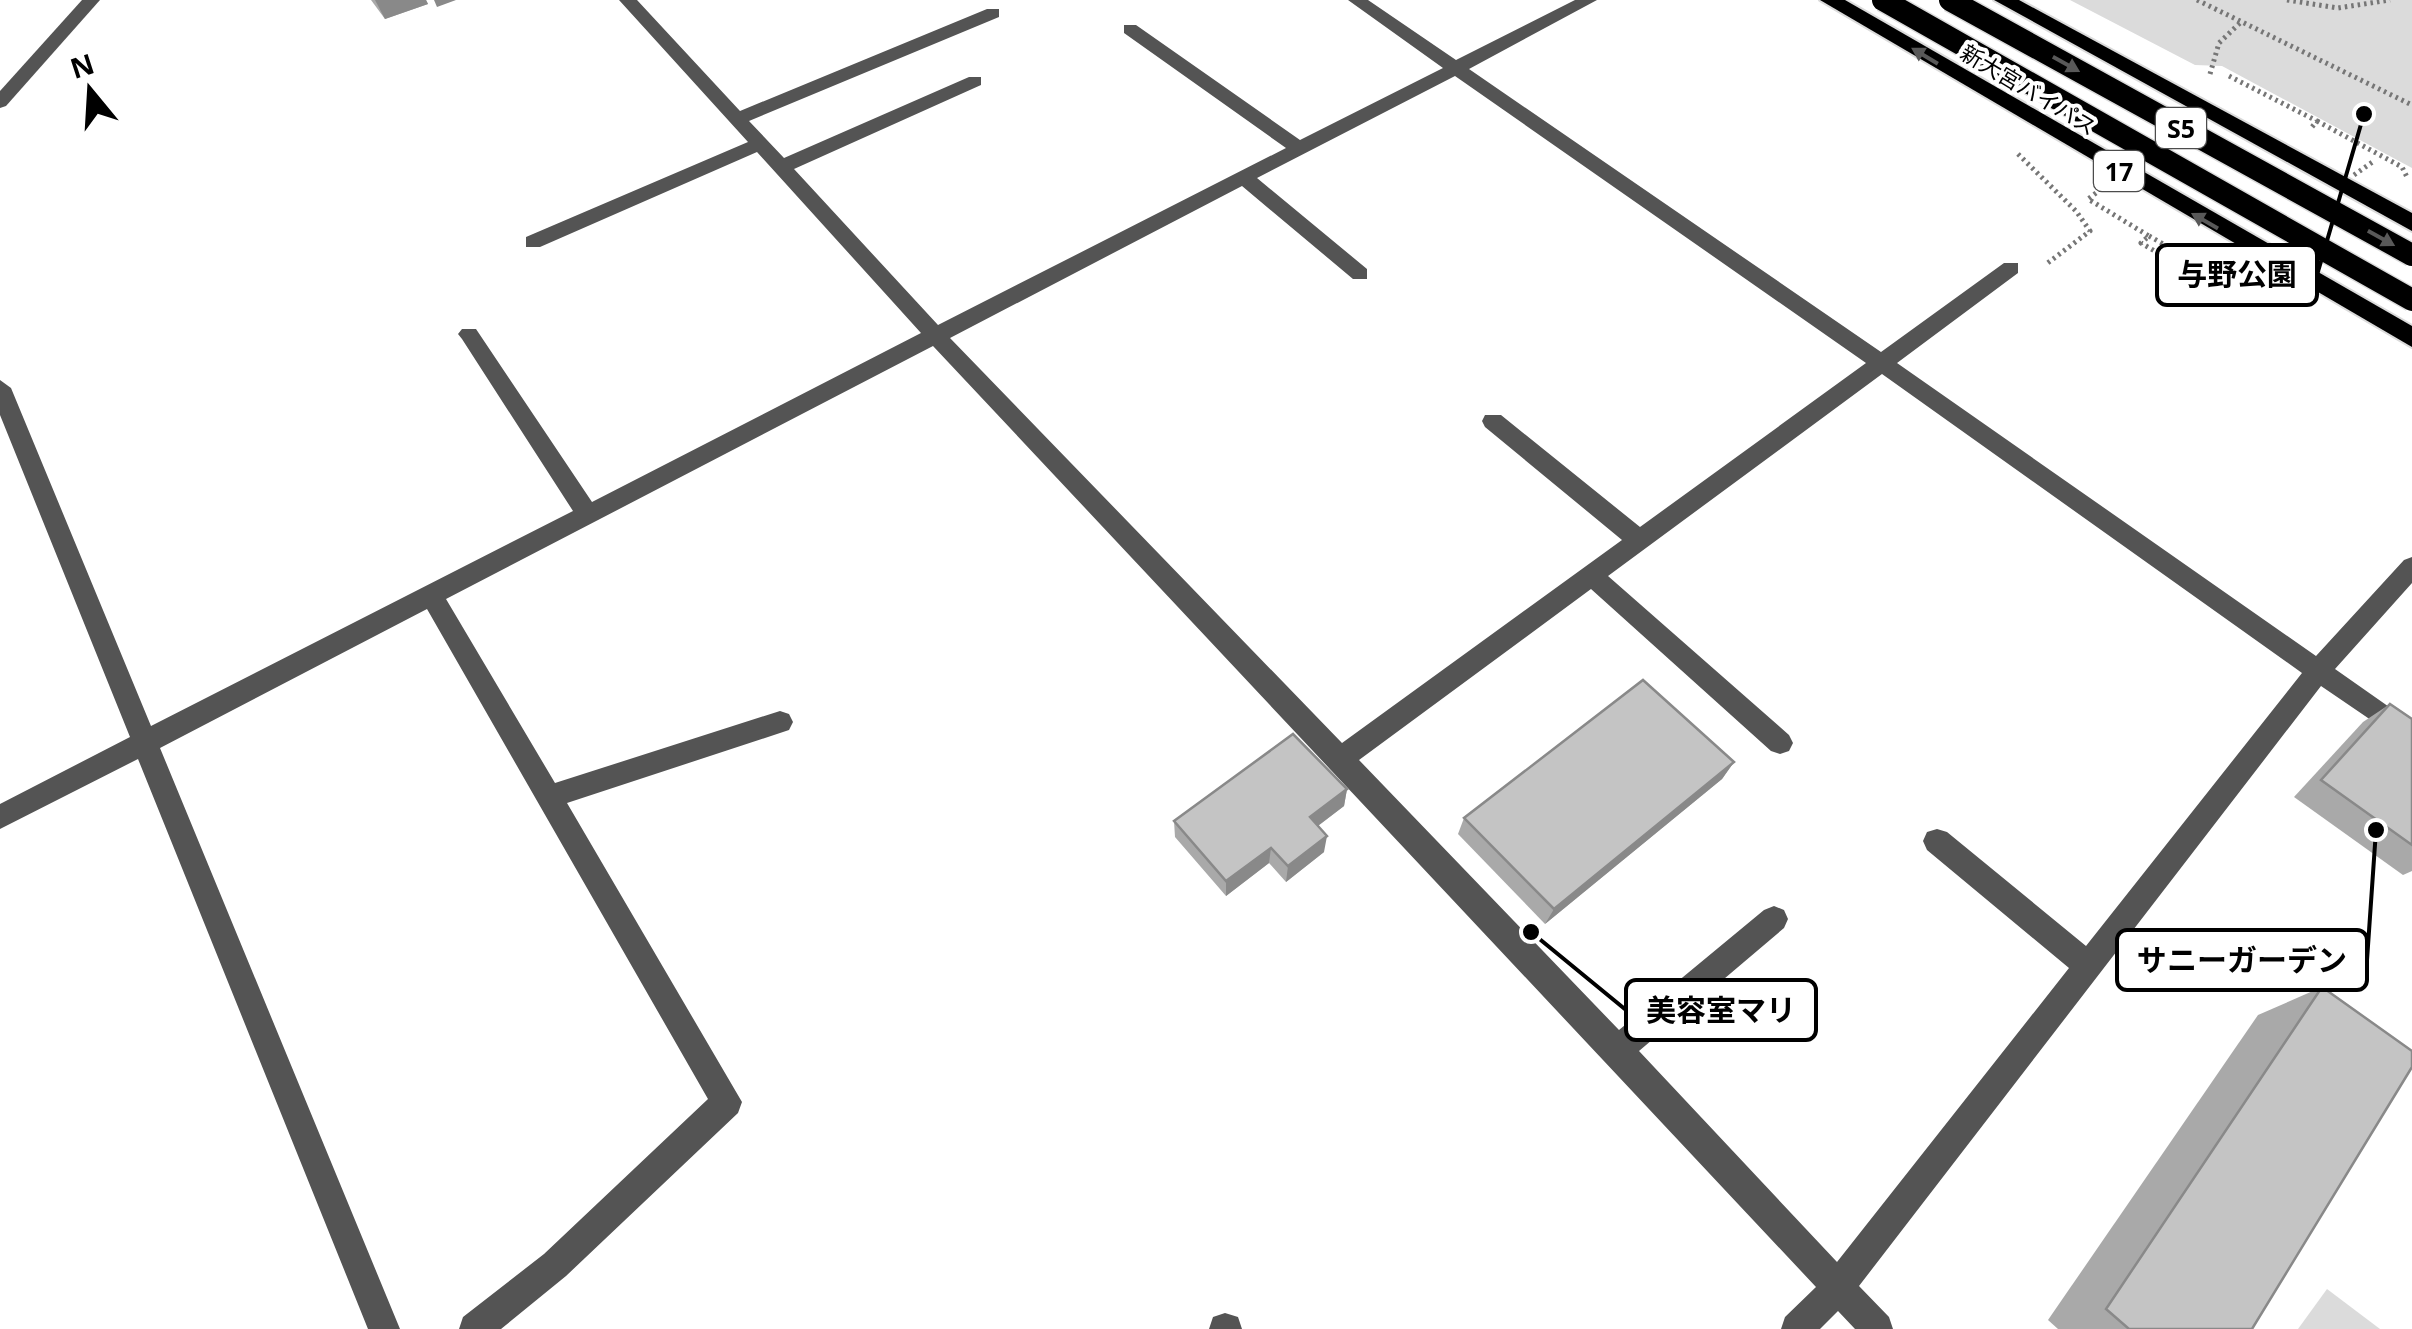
<svg xmlns="http://www.w3.org/2000/svg" width="2412" height="1329" viewBox="0 0 2412 1329" font-family="'Noto Sans','Noto Sans JP',sans-serif">
	<style>
		.green { fill: #dbdbdb }
		.lines { fill: none; stroke-linecap: round; stroke-linejoin: round }
		.highway-casing { stroke: #dbdbdb; stroke-width: 4 }
		.path { stroke: #767676; stroke-width: 5; stroke-dasharray: 2.5 4; stroke-linecap: butt }
		.minor { fill: #545454; fill-rule: evenodd }
		.highway { fill: #000; fill-rule: evenodd }
		.highway-bridge-casing { stroke: #dbdbdb; stroke-width: 25; stroke-linecap: butt }
		.path-bridge { stroke: #767676; stroke-width: 5; stroke-dasharray: 2.5 4; stroke-linecap: butt }
		.highway-bridge { stroke: #000; stroke-width: 22 }
		.wall { fill: #a9a9a9 }
		.shaded-wall { fill: #898989 }
		.building { fill: #c4c4c4; stroke: #898989; stroke-width: 2.5 }
		.oneway { fill: #595959 }
		.labels { text-anchor: middle; dominant-baseline: central; stroke-width: 8; stroke-linejoin: round; paint-order: stroke }
		.far-street-label { font-size: 22px; fill: #000; stroke: #fff }
		.shield { fill: #fff; stroke: #4c4c4c; stroke-width: 2.5 }
		.shield-label { font-size: 25px; font-weight: bold; fill: #000 }
		.leader { fill: none; stroke: #000; stroke-width: 4 }
		.callout-dot { fill: #000; stroke: #fff; stroke-width: 4 }
		.callout { fill: #fff; stroke: #000; stroke-width: 4 }
		.callout-label { font-size: 30px; text-anchor: middle; font-weight: bold; fill: #000 }
	</style>
	<rect width="100%" height="100%" fill="#fff"/>
	<g class="green">
		<polygon points="2070,0 2412,0 2412,168 2222,66 2195,65"/>
		<polygon points="2327,1289 2380,1329 2298,1329"/>
	</g>
	<g class="lines">
		<g class="highway-casing">
			<g id="highway">
				<polygon points="1820,0 1845,0 2412,326 2412,347"/>
				<polygon points="1994,0 2019,0 2412,213 2412,231"/>
			</g>
		</g>
		<g class="path">
			<polyline points="2197,0 2412,105"/>
			<polyline points="2287,0 2338,8 2390,0"/>
			<polyline points="2210,74 2219,43 2242,21"/>
			<polyline points="2229,76 2317,121 2312,127"/>
			<polyline points="2317,121 2402,167 2407,177"/>
			<polyline points="2018,154 2076,211 2090,231 2045,265"/>
			<polyline points="2096,193 2088,199 2149,236 2141,243 2208,282"/>
			<polyline points="2149,236 2208,269 2217,264"/>
		</g>
		<g class="minor">
			<polygon points="82,0 100,0 6,106 0,108 0,91"/>
			<path d="M619,0H637L740,111L987,9H999V17L749,121L784,158L969,77H981V85L794,169L938,325L1286,148L1124,33V25H1136L1300,140L1443,68L1348,0H1368L1456,60L1575,0H1597L1469,69L1881,352L2004,263H2018V273L1897,363L2316,656L2404,560L2412,557V583L2335,669L2412,723V748L2321,686L1859,1286L1889,1317L1893,1329H1855L1838,1311L1820,1329H1781L1785,1317L1816,1287L933,346L446,599L555,783L780,711L789,714L793,722L789,730L780,733L567,803L742,1102L738,1113L566,1276L501,1329H459L463,1317L544,1254L708,1099L427,609L160,748L400,1329H368L138,759L0,829V804L130,737L0,415V380L11,388L151,726L573,511L462,339L458,334L462,329H476L592,502L921,333L757,152L540,247H526V237L748,142ZM1455,76L1866,363L1640,527L1501,415H1485L1482,421L1485,427L1622,540L1342,743L950,338L1242,186L1353,279H1367V269L1257,178ZM1882,374L2302,673L2086,946L1947,832L1937,829L1927,832L1923,841L1927,850L2069,968L1837,1262L1639,1051L1784,928L1788,919L1784,910L1774,906L1764,910L1619,1030L1359,760L1591,589L1771,751L1780,754L1789,751L1793,743L1789,735L1608,576Z"/>
			<polygon points="1225,1313 1238,1317 1242,1329 1209,1329 1213,1317"/>
		</g>
		<use href="#highway" class="highway"/>
		<g class="highway-bridge-casing">
			<g id="highway-bridge">
				<polyline points="1883,0 2412,300"/>
				<polyline points="1950,0 2412,255"/>
			</g>
		</g>
		<g class="path-bridge">
			<polyline points="2354,175 2374,161"/>
			<polyline points="2208,282 2247,253"/>
		</g>
		<use href="#highway-bridge" class="highway-bridge"/>
	</g>
	<g class="wall">
		<polygon points="371,0 426,0 428,4 385,19"/>
		<polygon points="2390,704 2412,719 2412,871 2403,875 2294,797 2363,722"/>
		<polygon points="1734,762 1722,779 1545,924 1458,834 1464,818"/>
		<polygon points="1347,789 1344,806 1318,826 1324,852 1286,882 1269,863 1226,896 1175,837 1174,821"/>
		<polygon points="2322,987 2252,1329 2058,1329 2048,1320 2258,1015"/>
	</g>
	<g class="shaded-wall">
		<polygon points="375,0 426,0 428,4 385,19"/>
		<polygon points="434,0 456,0 437,7"/>
		<polygon points="1734,762 1722,779 1545,924 1554,909"/>
		<polygon points="1347,789 1344,806 1307,834 1310,817"/>
		<polygon points="1327,836 1324,852 1286,882 1288,866"/>
		<polygon points="1271,848 1269,863 1226,896 1226,881"/>
	</g>
	<g class="building">
		<polygon points="1643,680 1734,762 1554,909 1464,818"/>
		<polygon points="2390,704 2412,719 2412,845 2321,780"/>
		<polygon points="1293,734 1347,789 1310,817 1327,836 1288,866 1271,848 1226,881 1174,821"/>
		<polygon points="2322,987 2412,1051 2412,1067 2252,1329 2129,1329 2106,1309"/>
	</g>
	<defs><path id="oneway-solid" d="M-6-.8H1V-3.2L6.5 0L1 3.2V.8H-6Z" transform="scale(2.5)"/></defs>
	<g class="oneway">
		<use href="#oneway-solid" transform="translate(1925 56) rotate(-149)"/>
		<use href="#oneway-solid" transform="translate(2066 64) rotate(29)"/>
		<use href="#oneway-solid" transform="translate(2205 221) rotate(-150)"/>
		<use href="#oneway-solid" transform="translate(2381 238) rotate(29)"/>
	</g>
	<g class="labels">
		<g class="far-street-label">
			<text transform="translate(2029 89) rotate(31)">新大宮バイパス</text>
		</g>
		<g class="shield">
			<rect x="2156" y="108" width="50" height="40" rx="8"/>
			<rect x="2094" y="151" width="50" height="40" rx="8"/>
		</g>
		<g class="shield-label">
			<text x="2181" y="128">S5</text>
			<text x="2119" y="171">17</text>
		</g>
	</g>
	<path class="leader" d="M2364 114L2317 275M2376 830L2367 960M1531 932L1626 1010"/>
	<g class="callout-dot">
		<circle cx="2364" cy="114" r="10"/>
		<circle cx="2376" cy="830" r="10"/>
		<circle cx="1531" cy="932" r="10"/>
	</g>
	<g class="callout">
		<rect x="2157" y="245" width="160" height="60" rx="10"/>
		<rect x="2117" y="930" width="250" height="60" rx="10"/>
		<rect x="1626" y="980" width="190" height="60" rx="10"/>
	</g>
	<g class="callout-label">
		<text x="2237" y="285">与野公園</text>
		<text x="2242" y="971">サニーガーデン</text>
		<text x="1721" y="1021">美容室マリ</text>
	</g>
	<g transform="translate(90 90) rotate(342)" stroke="#ffffff" stroke-width="8" paint-order="stroke">
	<path d="M0-8L18 38L0 25L-18 38Z" fill="#000000"/>
	<text y="-15" font-size="28" font-weight="bold" text-anchor="middle" fill="#000000">N</text>
	</g>
</svg>
